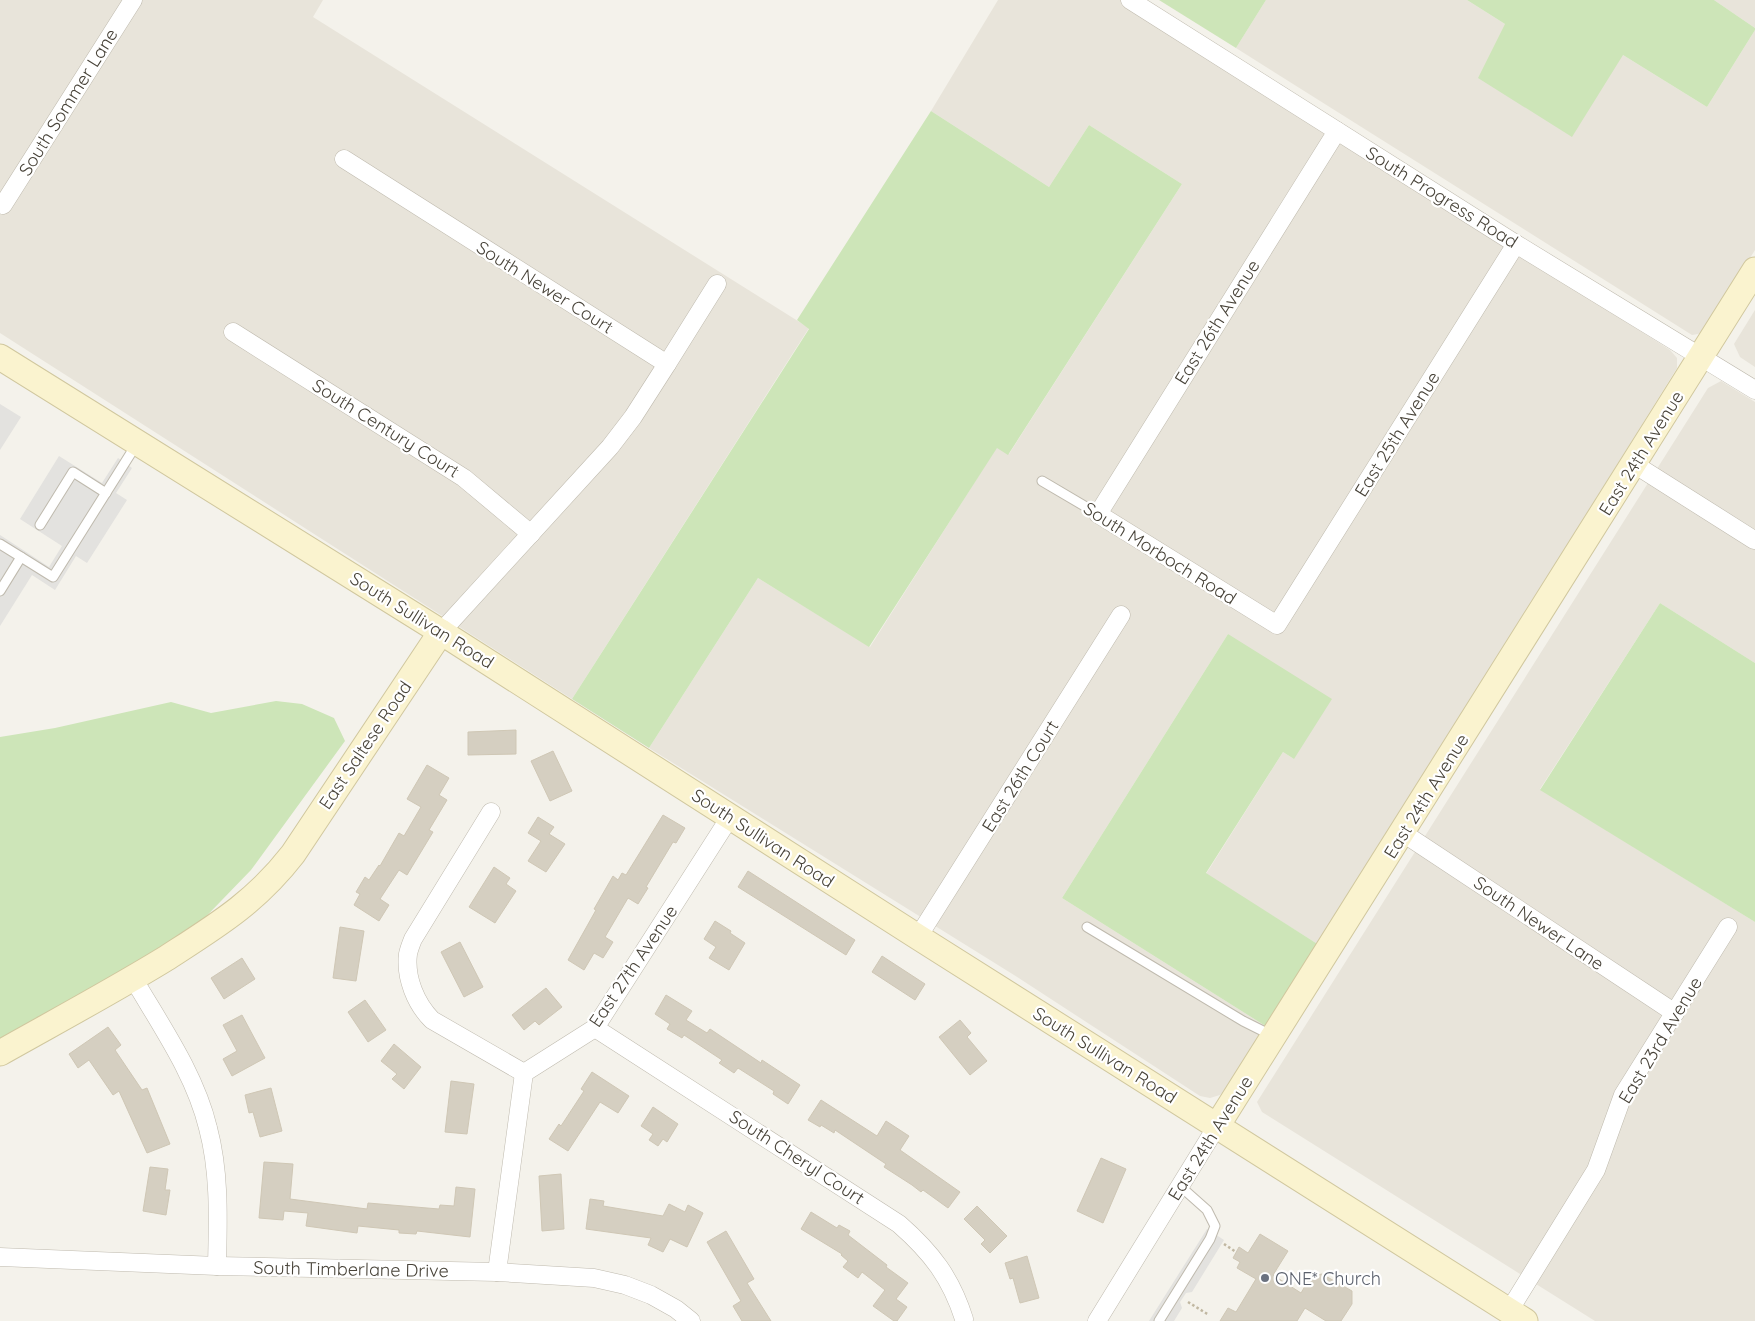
<svg xmlns="http://www.w3.org/2000/svg" width="1755" height="1321" viewBox="0 0 1755 1321" font-family="Quicksand,sans-serif">
	<style>
		.residential { fill: #e8e4da }
		.green { fill: #cde5b8 }
		.parking { fill: #e3e2df }
		.building { fill: #d5cfc1; stroke: #cfc7b5 }
		.lines { fill: none; stroke-linecap: round; stroke-linejoin: round }
		.lane-casing { stroke: #bfbaae; stroke-width: 11 }
		.street-casing { stroke: #bfbaae; stroke-width: 19 }
		.secondary-casing { stroke: #d0c79e; stroke-width: 27 }
		.path { stroke: #c0b7a1; stroke-width: 2.5; stroke-dasharray: 2.5 2.5; stroke-linecap: butt }
		.lane { stroke: #fff; stroke-width: 9 }
		.street { stroke: #fff; stroke-width: 18 }
		.secondary { stroke: #faf3cf; stroke-width: 25 }
		.worship-dot { fill: #6b7280; stroke: #fff; stroke-width: 2 }
		.labels { text-anchor: middle; dominant-baseline: central; stroke-width: 4.5; stroke-linejoin: round; paint-order: stroke }
		.street-label { font-size: 18px; fill: #484339; stroke: #fff }
		.worship-label { font-size: 18px; fill: #5b616d; stroke: #fff; text-anchor: start }
	</style>
	<rect width="100%" height="100%" fill="#f4f2eb"/>
	<g class="residential">
		<polygon points="0,0 323,0 313,17 809,328 572,699 0,333"/>
		<polygon points="998,0 1122,0 1670,350 1677,358 1677,368 1319,945 1206,874 1283,752 1294,759 1228,634 1062,898 1267,1027 1226,1089 1220,1095 1210,1098 1200,1096 1014,975 649,748 758,578 870,647 997,447 1009,454 1182,184 1089,125 1049,187 931,111"/>
		<polygon points="1266,0 1467,0 1505,24 1623,55 1707,107 1755,30 1755,250 1704,331 1698,334 1692,335 1236,48"/>
		<polygon points="1714,0 1755,0 1755,28"/>
		<polygon points="1755,310 1755,367 1740,357 1734,344"/>
		<polygon points="1721,381 1755,402 1755,663 1660,603 1540,789 1755,922 1755,1321 1595,1321 1262,1112 1257,1102 1708,388"/>
	</g>
	<g class="green">
		<polygon points="1159,0 1266,0 1236,48"/>
		<polygon points="1467,0 1714,0 1755,28 1755,30 1707,107 1623,55 1572,137 1478,78 1505,24"/>
		<polygon points="931,111 1049,187 1089,125 1182,184 1008,455 997,448 869,647 758,578 649,748 572,699 809,329 797,320"/>
		<polygon points="1660,603 1755,663 1755,922 1540,790"/>
		<polygon points="1228,634 1332,699 1294,759 1283,752 1206,873 1319,945 1267,1027 1062,898"/>
		<polygon points="276,701 302,704 334,718 345,741 251,870 192,931 0,1040 0,737 55,728 171,702 211,713"/>
	</g>
	<g class="parking">
		<polygon points="0,404 21,417 0,450"/>
		<polygon points="59,456 102,483 118,458 132,468 116,493 127,500 87,563 76,556 55,590 32,575 0,626 0,535 49,567 62,546 20,519"/>
		<polygon points="1207,1229 1224,1240 1192,1292 1186,1293 1180,1302 1182,1308 1174,1321 1149,1321"/>
	</g>
	<g class="building">
		<polygon points="516,730 516,754 468,755 468,732"/>
		<polygon points="553,751 572,791 550,801 531,761"/>
		<polygon points="427,765 449,778 439,795 447,800 429,830 433,832 407,875 399,870 380,899 389,905 379,921 354,905 360,894 356,892 365,877 369,880 379,865 380,866 399,833 404,836 421,807 407,799"/>
		<polygon points="663,815 685,828 676,843 673,842 646,887 648,888 638,904 628,898 605,937 613,942 603,958 594,953 584,970 568,960 596,910 594,909 613,876 618,880 622,873 626,875"/>
		<polygon points="538,817 554,827 549,834 565,844 546,872 528,861 541,841 528,833"/>
		<polygon points="494,867 510,878 506,884 516,891 495,923 469,907"/>
		<polygon points="748,871 855,940 846,955 738,887"/>
		<polygon points="715,921 731,931 730,933 745,943 729,970 709,958 716,947 704,939"/>
		<polygon points="340,927 364,931 356,981 333,978"/>
		<polygon points="460,942 483,987 464,997 441,952"/>
		<polygon points="882,956 925,984 915,1000 872,972"/>
		<polygon points="242,958 255,979 224,999 211,978"/>
		<polygon points="546,988 562,1007 539,1025 535,1021 524,1030 512,1015"/>
		<polygon points="666,995 692,1011 686,1020 707,1033 710,1029 761,1063 762,1060 800,1085 788,1104 773,1094 774,1091 738,1068 734,1073 719,1063 722,1060 684,1035 682,1038 667,1029 670,1024 655,1014"/>
		<polygon points="365,1000 386,1030 368,1042 348,1012"/>
		<polygon points="242,1015 265,1058 232,1076 223,1059 237,1051 223,1025"/>
		<polygon points="960,1020 971,1033 967,1037 987,1061 970,1075 939,1037"/>
		<polygon points="108,1027 121,1045 115,1050 142,1090 147,1088 170,1144 147,1153 119,1091 113,1095 89,1060 78,1068 69,1054"/>
		<polygon points="394,1044 421,1067 404,1089 392,1079 397,1074 381,1061"/>
		<polygon points="592,1072 629,1096 618,1113 600,1102 568,1151 549,1139 559,1124 561,1126 584,1091 581,1089"/>
		<polygon points="451,1081 474,1084 467,1134 445,1132"/>
		<polygon points="271,1088 282,1131 260,1137 253,1112 249,1113 245,1095"/>
		<polygon points="821,1100 877,1136 886,1121 909,1136 900,1150 960,1192 948,1208 923,1190 921,1192 912,1185 884,1167 886,1164 835,1130 834,1133 821,1125 820,1127 808,1120"/>
		<polygon points="653,1107 678,1124 667,1142 663,1139 658,1146 649,1140 653,1134 641,1126"/>
		<polygon points="1101,1158 1126,1169 1103,1223 1077,1211"/>
		<polygon points="264,1162 293,1164 290,1199 367,1209 368,1203 439,1209 440,1205 454,1206 456,1187 475,1189 470,1237 417,1231 416,1234 399,1233 399,1230 358,1226 357,1233 306,1226 308,1213 284,1211 283,1220 259,1218"/>
		<polygon points="150,1167 168,1169 165,1190 170,1190 166,1215 143,1211"/>
		<polygon points="561,1174 564,1229 542,1231 539,1176"/>
		<polygon points="590,1199 604,1201 603,1206 663,1216 669,1204 685,1212 688,1205 703,1213 687,1247 670,1239 663,1252 648,1245 651,1238 586,1229"/>
		<polygon points="977,1206 1007,1236 990,1253 981,1244 985,1240 964,1219"/>
		<polygon points="811,1212 837,1228 839,1225 850,1231 848,1235 887,1265 886,1267 908,1283 896,1299 907,1307 897,1321 894,1321 873,1306 885,1290 862,1272 858,1278 843,1267 848,1261 841,1255 842,1254 801,1229"/>
		<polygon points="726,1231 754,1279 747,1283 771,1321 742,1321 733,1306 741,1301 707,1242"/>
		<polygon points="1260,1234 1288,1251 1273,1275 1301,1293 1311,1276 1322,1274 1352,1291 1352,1304 1341,1321 1326,1321 1305,1308 1297,1321 1220,1321 1228,1308 1236,1312 1256,1279 1237,1268 1240,1262 1233,1258 1239,1247 1248,1253"/>
		<polygon points="1027,1256 1039,1298 1020,1303 1013,1278 1010,1279 1005,1263"/>
	</g>
	<g class="lines">
		<g class="lane-casing">
			<g id="lane">
				<polyline points="1042,481 1098,514"/>
				<polyline points="40,525 73,472 106,493"/>
				<polyline points="0,544 21,557 0,591"/>
				<polyline points="21,557 53,577 136,445"/>
				<polyline points="1087,927 1243,1021 1271,1035"/>
				<polyline points="1159,1321 1210,1239 1215,1226 1207,1210 1180,1186"/>
			</g>
		</g>
		<g class="street-casing">
			<g id="street">
				<polyline points="1130,0 1516,244 1755,390"/>
				<polyline points="1337,131 1098,514 1277,625 1516,244"/>
				<polyline points="344,159 667,364 717,284"/>
				<polyline points="3,205 133,0"/>
				<polyline points="233,332 464,478 531,534"/>
				<polyline points="1634,464 1754,540"/>
				<polyline points="441,632 610,447 633,417 667,364"/>
				<path d="M491,812L413,939C411,944 409,949 408,954C405,978 416,1004 432,1020L524,1073"/>
				<polyline points="1403,833 1675,1013"/>
				<polyline points="918,937 1121,615"/>
				<path d="M133,978C161,1026 195,1074 208,1128C220,1173 218,1220 217,1266"/>
				<path d="M595,1028L899,1224C932,1253 951,1278 964,1319"/>
				<polyline points="0,1257 217,1266 497,1272 594,1278 625,1285 651,1295 676,1309 691,1321"/>
				<polyline points="497,1272 524,1073 595,1028 730,817"/>
				<polyline points="1509,1311 1596,1170 1623,1095 1728,927"/>
				<polyline points="1097,1321 1217,1126"/>
			</g>
		</g>
		<g class="secondary-casing">
			<g id="secondary">
				<polyline points="0,357 441,632 918,937 1525,1321"/>
				<path d="M0,1053C55,1022 111,992 165,959C216,926 255,903 293,854L441,632"/>
				<polyline points="1217,1126 1755,270"/>
			</g>
		</g>
		<g class="path">
			<polyline points="1224,1244 1236,1252"/>
			<polyline points="1188,1302 1209,1315"/>
		</g>
		<use href="#lane" class="lane"/>
		<use href="#street" class="street"/>
		<use href="#secondary" class="secondary"/>
	</g>
	<circle class="worship-dot" cx="1265" cy="1278" r="5"/>
	<g class="labels">
		<g class="street-label">
			<text transform="translate(68 102) rotate(-58)">South Sommer Lane</text>
			<text transform="translate(1442 197) rotate(32)">South Progress Road</text>
			<text transform="translate(545 287) rotate(32)">South Newer Court</text>
			<text transform="translate(1217 322) rotate(-58)">East 26th Avenue</text>
			<text transform="translate(386 428) rotate(32)">South Century Court</text>
			<text transform="translate(1397 434) rotate(-58)">East 25th Avenue</text>
			<text transform="translate(1641 453) rotate(-58)">East 24th Avenue</text>
			<text transform="translate(1160 553) rotate(32)">South Morboch Road</text>
			<text transform="translate(422 620) rotate(32)">South Sullivan Road</text>
			<text transform="translate(365 745) rotate(-56)">East Saltese Road</text>
			<text transform="translate(1020 776) rotate(-58)">East 26th Court</text>
			<text transform="translate(1426 796) rotate(-58)">East 24th Avenue</text>
			<text transform="translate(763 838) rotate(33)">South Sullivan Road</text>
			<text transform="translate(1539 923) rotate(34)">South Newer Lane</text>
			<text transform="translate(633 966) rotate(-56)">East 27th Avenue</text>
			<text transform="translate(1660 1040) rotate(-59)">East 23rd Avenue</text>
			<text transform="translate(1105 1055) rotate(32)">South Sullivan Road</text>
			<text transform="translate(1210 1138) rotate(-58)">East 24th Avenue</text>
			<text transform="translate(797 1157) rotate(33)">South Cheryl Court</text>
			<text transform="translate(351 1269) rotate(1)">South Timberlane Drive</text>
		</g>
		<g class="worship-label">
			<text x="1275" y="1278">ONE* Church</text>
		</g>
	</g>
</svg>
